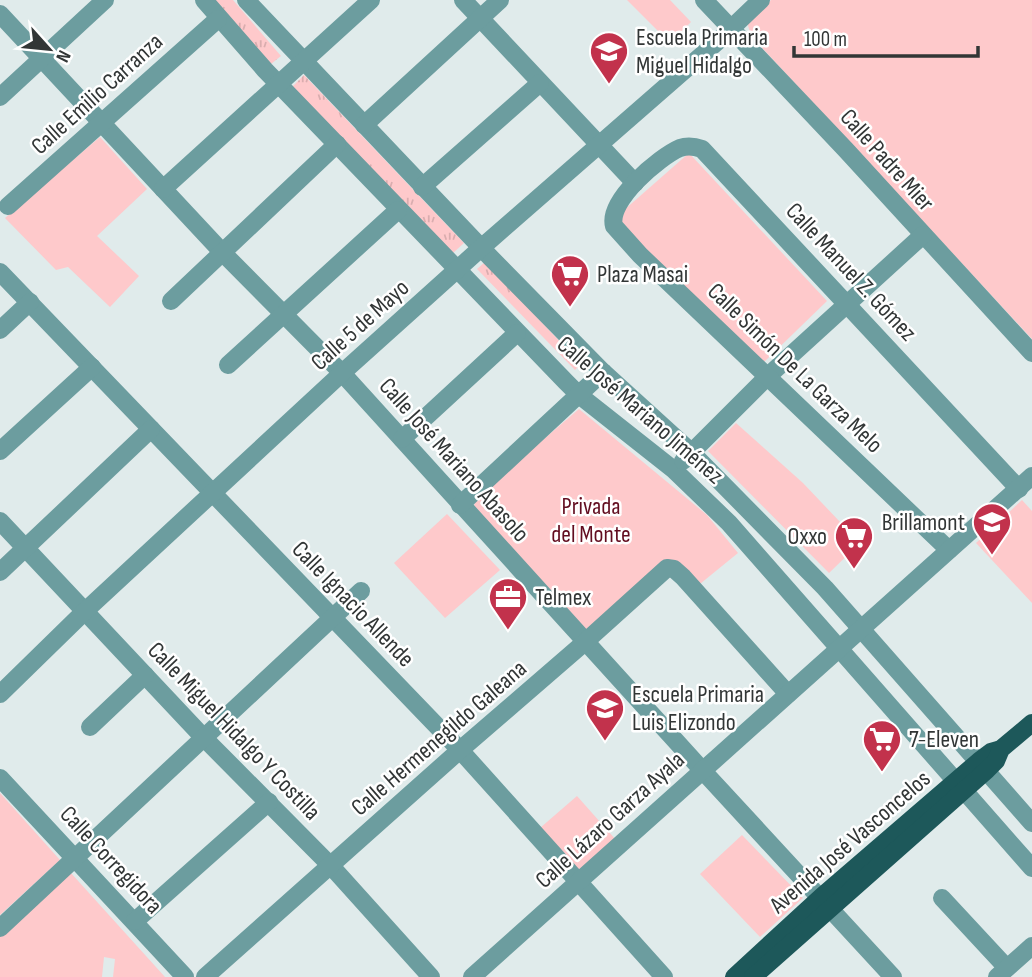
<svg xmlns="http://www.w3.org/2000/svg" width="1032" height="977" viewBox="0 0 1032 977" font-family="'Sofia Sans Condensed',sans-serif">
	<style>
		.grass { fill: url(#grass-tufts) }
		.park { fill: #fec9cb }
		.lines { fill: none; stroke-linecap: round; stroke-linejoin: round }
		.minor { stroke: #6c9d9f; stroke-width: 18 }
		.major { stroke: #1d585a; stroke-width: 18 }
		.labels { text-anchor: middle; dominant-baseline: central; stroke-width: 5; stroke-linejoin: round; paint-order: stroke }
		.poi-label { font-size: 24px; fill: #323636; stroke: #fff; text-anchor: start }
		.street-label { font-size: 24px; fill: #323636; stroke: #fff }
		.park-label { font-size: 24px; fill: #620d20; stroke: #fff }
	</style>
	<defs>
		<pattern id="grass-tufts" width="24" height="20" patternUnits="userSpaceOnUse" patternTransform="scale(1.75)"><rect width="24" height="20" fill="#fec9cb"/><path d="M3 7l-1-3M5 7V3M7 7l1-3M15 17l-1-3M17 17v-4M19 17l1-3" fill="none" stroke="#daadaf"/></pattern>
	</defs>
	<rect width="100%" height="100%" fill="#e0ebeb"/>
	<g class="grass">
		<polygon points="213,0 233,0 281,56 271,64"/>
		<polygon points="304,75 464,243 452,254 292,87"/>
		<polygon points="485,262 581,364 575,370 477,269"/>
	</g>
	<g class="park">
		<polygon points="627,0 670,0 691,22 670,43"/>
		<polygon points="771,0 1032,0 1032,339 751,36 747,22"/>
		<polygon points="100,137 147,189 97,236 139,276 110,307 68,267 56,270 5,218"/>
		<polygon points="689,153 827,301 762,364 615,218"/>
		<polygon points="579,409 707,515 738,553 695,588 673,564 585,634 474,508 475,498"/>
		<polygon points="736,423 803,483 860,543 829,573 708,451"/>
		<polygon points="1022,500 1032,511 1032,603 976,543"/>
		<polygon points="447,514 500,570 445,618 394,563"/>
		<polygon points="0,793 60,860 0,915"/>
		<polygon points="577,796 616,840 579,872 540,828"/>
		<polygon points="742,835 803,898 760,937 700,874"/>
		<polygon points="70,872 165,977 113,977 115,959 104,957 102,977 0,977 0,935"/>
	</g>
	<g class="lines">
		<g class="minor">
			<polyline points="204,0 265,70 566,382 579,395 674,470 729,523 1032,868"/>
			<polyline points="246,0 490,257 603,372 691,452 825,588 1032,823"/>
			<polyline points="463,0 635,183"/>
			<polyline points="704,0 846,150 1032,353"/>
			<polyline points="0,14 222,252 342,373 703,771 893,977"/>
			<polyline points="0,97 105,0"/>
			<polyline points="364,125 500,0"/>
			<polyline points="422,187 540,83"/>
			<polyline points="163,189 371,0"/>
			<polyline points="8,206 218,19"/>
			<polyline points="0,272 460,750 664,977"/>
			<polyline points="171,301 337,144"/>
			<polyline points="0,330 30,302"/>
			<polyline points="228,365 398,210"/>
			<polyline points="402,439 517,333"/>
			<polyline points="0,451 92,367"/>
			<polyline points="683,461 768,376 923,235"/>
			<polyline points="460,505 603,372"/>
			<polyline points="0,521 204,738 331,866 431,977"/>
			<path d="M949,550L640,255L614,226C607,201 659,157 680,148C688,145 694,146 702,149L1019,489"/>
			<polyline points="0,572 151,429"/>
			<polyline points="0,694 84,612 342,373 481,248 718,41 761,0"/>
			<polyline points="90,727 145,675"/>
			<polyline points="0,778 185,977"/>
			<polyline points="942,898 1007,968"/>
			<polyline points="135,921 269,802"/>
			<polyline points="0,928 361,591"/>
			<polyline points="205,977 460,750 585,642 667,568 674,569 683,577 788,694"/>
			<polyline points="472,977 1032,476"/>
			<polyline points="997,977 1032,946"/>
		</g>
		<g class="major">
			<polyline points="734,977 821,897 979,761 991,752 998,750"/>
			<polyline points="753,977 987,770 996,761 1001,749 1032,723"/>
		</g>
	</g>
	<defs>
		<g id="school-pin" transform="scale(2.0125)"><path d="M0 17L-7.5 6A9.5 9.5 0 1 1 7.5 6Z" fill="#c2324c" stroke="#fff"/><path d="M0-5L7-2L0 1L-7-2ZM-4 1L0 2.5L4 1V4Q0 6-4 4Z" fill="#fff"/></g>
		<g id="supermarket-pin" transform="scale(2.0125)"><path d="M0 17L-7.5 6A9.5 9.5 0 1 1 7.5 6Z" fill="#c2324c" stroke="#fff"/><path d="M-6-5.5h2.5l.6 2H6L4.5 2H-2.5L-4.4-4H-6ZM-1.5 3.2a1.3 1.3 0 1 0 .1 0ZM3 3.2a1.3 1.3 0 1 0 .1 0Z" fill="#fff"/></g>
		<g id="office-pin" transform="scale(2.0125)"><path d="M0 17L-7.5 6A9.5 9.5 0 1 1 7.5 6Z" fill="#c2324c" stroke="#fff"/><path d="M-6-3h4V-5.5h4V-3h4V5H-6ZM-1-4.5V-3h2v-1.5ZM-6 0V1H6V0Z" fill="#fff"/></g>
	</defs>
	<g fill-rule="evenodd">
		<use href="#school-pin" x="609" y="51"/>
		<use href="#supermarket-pin" x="570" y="274"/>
		<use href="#school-pin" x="992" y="522"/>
		<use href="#supermarket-pin" x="854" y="536"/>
		<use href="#office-pin" x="508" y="597"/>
		<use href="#school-pin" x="605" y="708"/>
		<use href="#supermarket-pin" x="882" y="739"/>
	</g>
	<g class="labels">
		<g class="poi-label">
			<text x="636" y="37">Escuela Primaria<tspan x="636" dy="28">Miguel Hidalgo</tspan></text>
			<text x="597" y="274">Plaza Masai</text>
			<text x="965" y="522" text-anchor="end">Brillamont</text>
			<text x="827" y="536" text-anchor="end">Oxxo</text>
			<text x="535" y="597">Telmex</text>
			<text x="632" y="694">Escuela Primaria<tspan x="632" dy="28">Luis Elizondo</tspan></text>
			<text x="909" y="739">7-Eleven</text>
		</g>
		<g class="street-label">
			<text transform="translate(97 94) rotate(-42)">Calle Emilio Carranza</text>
			<text transform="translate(887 160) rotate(48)">Calle Padre Mier</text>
			<text transform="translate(851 272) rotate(47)">Calle Manuel Z. Gómez</text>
			<text transform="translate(360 325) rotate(-42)">Calle 5 de Mayo</text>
			<text transform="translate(795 368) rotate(44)">Calle Simón De La Garza Melo</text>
			<text transform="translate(640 410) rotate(41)">Calle José Mariano Jiménez</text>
			<text transform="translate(454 460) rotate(48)">Calle José Mariano Abasolo</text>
			<text transform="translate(353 604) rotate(46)">Calle Ignacio Allende</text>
			<text transform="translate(234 731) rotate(46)">Calle Miguel Hidalgo Y Costilla</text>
			<text transform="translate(439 738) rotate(-41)">Calle Hermenegildo Galeana</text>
			<text transform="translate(610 820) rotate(-42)">Calle Lázaro Garza Ayala</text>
			<text transform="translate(850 842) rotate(-41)">Avenida José Vasconcelos</text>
			<text transform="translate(111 860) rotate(47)">Calle Corregidora</text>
		</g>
		<g class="park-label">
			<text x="591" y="506">Privada<tspan x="591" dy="28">del Monte</tspan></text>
		</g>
	</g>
	<g transform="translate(49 49) rotate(117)" stroke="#ffffff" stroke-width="5" paint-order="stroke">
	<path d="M0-5L12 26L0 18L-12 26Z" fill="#323636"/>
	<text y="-10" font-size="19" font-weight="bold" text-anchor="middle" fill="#323636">N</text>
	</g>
	<path d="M794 46v10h184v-10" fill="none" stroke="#323636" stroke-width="3.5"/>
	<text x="804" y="46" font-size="21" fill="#323636" stroke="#ffffff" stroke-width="5" paint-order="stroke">100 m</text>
</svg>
